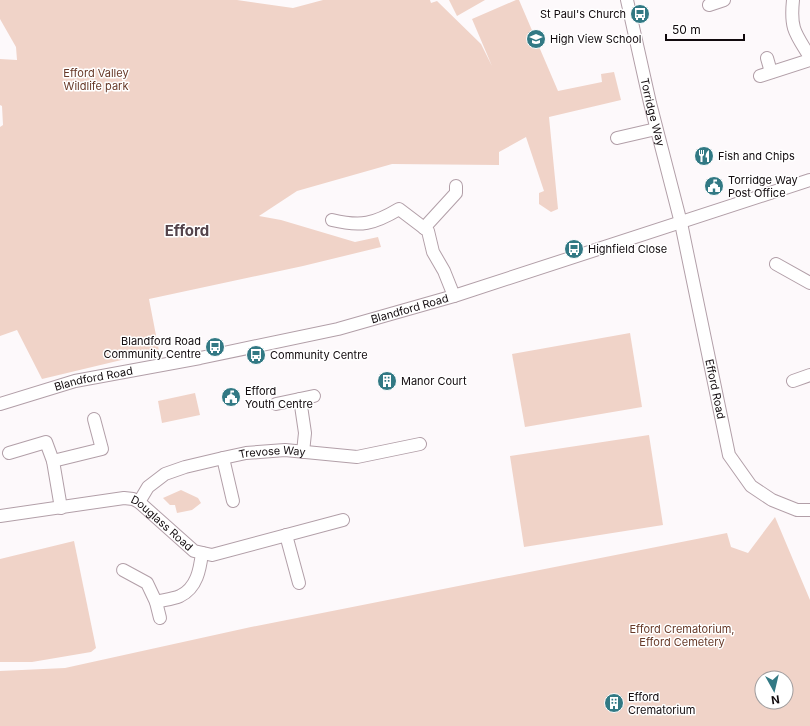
<svg xmlns="http://www.w3.org/2000/svg" width="810" height="726" viewBox="0 0 810 726" font-family="Inter,sans-serif">
	<style>
		.green { fill: #f0d3c8; fill-rule: evenodd }
		.lines { fill: none; stroke-linecap: round; stroke-linejoin: round }
		.minor-casing { stroke: #b29fa8; stroke-width: 14 }
		.minor { stroke: #fff; stroke-width: 12 }
		.labels { text-anchor: middle; dominant-baseline: central; stroke-width: 3; stroke-linejoin: round; paint-order: stroke }
		.poi-label { font-size: 11px; fill: #110a0d; stroke: #fff; text-anchor: start }
		.park-label { font-size: 11px; fill: #673928; stroke: #fff }
		.street-label { font-size: 11px; fill: #110a0d; stroke: #fff }
		.district-label { font-size: 15px; font-weight: bold; fill: #53434b; stroke: #fff }
	</style>
	<rect width="100%" height="100%" fill="#fdf9fb"/>
	<g class="green">
		<polygon points="0,0 237,0 293,8 323,0 430,0 431,3 437,1 481,44 492,66 472,19 516,0 519,0 558,91 602,82 601,74 614,72 621,100 549,117 558,209 551,212 539,204 539,193 544,191 526,137 499,152 499,165 392,164 297,191 259,216 281,220 355,242 378,237 381,247 303,266 149,299 159,351 42,379 17,330 0,336 0,127 3,125 2,106 0,105 0,59 17,60 16,47 0,19"/>
		<polygon points="449,0 485,0 457,16"/>
		<polygon points="630,333 642,407 525,427 512,354"/>
		<polygon points="195,393 200,415 162,423 158,401"/>
		<polygon points="649,435 663,525 524,547 510,456"/>
		<polygon points="181,490 198,498 201,503 192,510 177,513 175,505 170,505 163,498"/>
		<path d="M775,517L810,600V726H0V671L65,668L251,627L727,533L731,547L748,553ZM762,678H786V702H762Z"/>
		<polygon points="74,541 96,648 91,652 32,662 0,662 0,559"/>
	</g>
	<g class="lines">
		<g class="minor-casing">
			<g id="minor">
				<path id="s1" d="M627,0L650,103L681,223L729,455L751,486L772,500L797,510H810"/>
				<path d="M793,0C790,29 795,33 810,57"/>
				<polyline points="709,5 724,0"/>
				<polyline points="767,58 771,72"/>
				<polyline points="760,76 810,60"/>
				<polyline points="617,138 656,129"/>
				<path d="M332,220C361,227 374,224 399,209L428,231L433,252L444,271L454,296"/>
				<polyline points="424,228 456,193 456,186"/>
				<polyline points="776,264 810,283"/>
				<polyline points="793,381 810,375"/>
				<polyline points="300,399 305,433 303,452"/>
				<path id="s2" d="M0,404L75,381L200,358L338,329L454,296L810,180"/>
				<polyline points="276,404 314,396"/>
				<polyline points="9,453 46,442 53,461 61,508"/>
				<polyline points="223,458 233,501"/>
				<polyline points="53,461 102,449 94,419"/>
				<path id="s3" d="M139,502L148,487L165,474L185,467L223,458L246,453L285,450L357,457L420,444"/>
				<path id="s4" d="M0,516L124,498L133,499L139,502L194,551L212,555L343,520"/>
				<polyline points="286,535 299,583"/>
				<polyline points="123,570 147,583 156,602 160,618"/>
				<path d="M156,602C164,600 173,599 180,596C197,588 200,569 202,553"/>
			</g>
		</g>
		<use href="#minor" class="minor"/>
	</g>
	<defs>
		<g id="bus-disc" transform="scale(1)"><circle r="9.5" fill="#327984" stroke="#fff"/><path d="M-5-6H5V4H4V6H2V4H-2V6H-4V4H-5ZM-3.5-4V0h7V-4ZM-3.5 1.2v1.5H-2V1.2ZM2 1.2v1.5H3.5V1.2Z" fill="#fff"/></g>
		<g id="school-disc" transform="scale(1)"><circle r="9.5" fill="#327984" stroke="#fff"/><path d="M0-5L7-2L0 1L-7-2ZM-4 1L0 2.5L4 1V4Q0 6-4 4Z" fill="#fff"/></g>
		<g id="restaurant-disc" transform="scale(1)"><circle r="9.5" fill="#327984" stroke="#fff"/><path d="M-5-6h1v4h1v-4h1v4h1v-4h1v5L-1.5 .5V6h-2V.5L-5-1ZM5-6V6H3V1.5H1.5Q1.5-4 5-6Z" fill="#fff"/></g>
		<g id="civic-disc" transform="scale(1)"><circle r="9.5" fill="#327984" stroke="#fff"/><path d="M-.6-6.5H3V-4.5H.6V-3L4-1V1h2V6H-6V1h2V-1L-.6-3ZM-1.2 2.5V6h2.4V2.5Z" fill="#fff"/></g>
		<g id="building-disc" transform="scale(1)"><circle r="9.5" fill="#327984" stroke="#fff"/><path d="M-4-6H4V6H1V3H-1V6H-4ZM-2.5-4.3h1.7v1.8h-1.7ZM.8-4.3h1.7v1.8H.8ZM-2.5-1h1.7V.8h-1.7ZM.8-1h1.7V.8H.8Z" fill="#fff"/></g>
	</defs>
	<g fill-rule="evenodd">
		<use href="#bus-disc" x="640" y="14"/>
		<use href="#school-disc" x="536" y="39"/>
		<use href="#restaurant-disc" x="704" y="156"/>
		<use href="#civic-disc" x="714" y="186"/>
		<use href="#bus-disc" x="574" y="249"/>
		<use href="#bus-disc" x="215" y="347"/>
		<use href="#bus-disc" x="256" y="355"/>
		<use href="#building-disc" x="387" y="381"/>
		<use href="#civic-disc" x="231" y="397"/>
		<use href="#building-disc" x="614" y="703"/>
	</g>
	<g class="labels">
		<g class="poi-label">
			<text x="626" y="14" text-anchor="end">St Paul's Church</text>
			<text x="550" y="39">High View School</text>
			<text x="718" y="156">Fish and Chips</text>
			<text x="728" y="180">Torridge Way<tspan x="728" dy="13">Post Office</tspan></text>
			<text x="588" y="249">Highfield Close</text>
			<text x="201" y="341" text-anchor="end">Blandford Road<tspan x="201" dy="13">Community Centre</tspan></text>
			<text x="270" y="355">Community Centre</text>
			<text x="401" y="381">Manor Court</text>
			<text x="245" y="391">Efford<tspan x="245" dy="13">Youth Centre</tspan></text>
			<text x="628" y="697">Efford<tspan x="628" dy="13">Crematorium</tspan></text>
		</g>
		<g class="park-label">
			<text x="96" y="73">Efford Valley<tspan x="96" dy="13">Wildlife park</tspan></text>
			<text x="682" y="629">Efford Crematorium,<tspan x="682" dy="13">Efford Cemetery</tspan></text>
		</g>
		<g class="street-label">
			<text stroke="none"><textPath href="#s1" startOffset="115">Torridge Way</textPath></text>
			<text stroke="none"><textPath href="#s2" startOffset="421">Blandford Road</textPath></text>
			<text stroke="none"><textPath href="#s2" startOffset="97">Blandford Road</textPath></text>
			<text stroke="none"><textPath href="#s1" startOffset="399">Efford Road</textPath></text>
			<text stroke="none"><textPath href="#s3" startOffset="149">Trevose Way</textPath></text>
			<text stroke="none"><textPath href="#s4" startOffset="172">Douglass Road</textPath></text>
		</g>
		<g class="district-label">
			<text x="187" y="230">Efford</text>
		</g>
	</g>
	<g transform="translate(774 690) rotate(172)"><circle r="19" fill="#ffffff" stroke="#a09d9e"/>
	<path d="M0-3L7 15L0 10L-7 15Z" fill="#327984"/>
	<text y="-6" font-size="11" font-weight="bold" text-anchor="middle" fill="#110a0d">N</text>
	</g>
	<path d="M666 34v6h78v-6" fill="none" stroke="#110a0d" stroke-width="2"/>
	<text x="672" y="34" font-size="12" fill="#110a0d" stroke="#ffffff" stroke-width="3" paint-order="stroke">50 m</text>
</svg>
